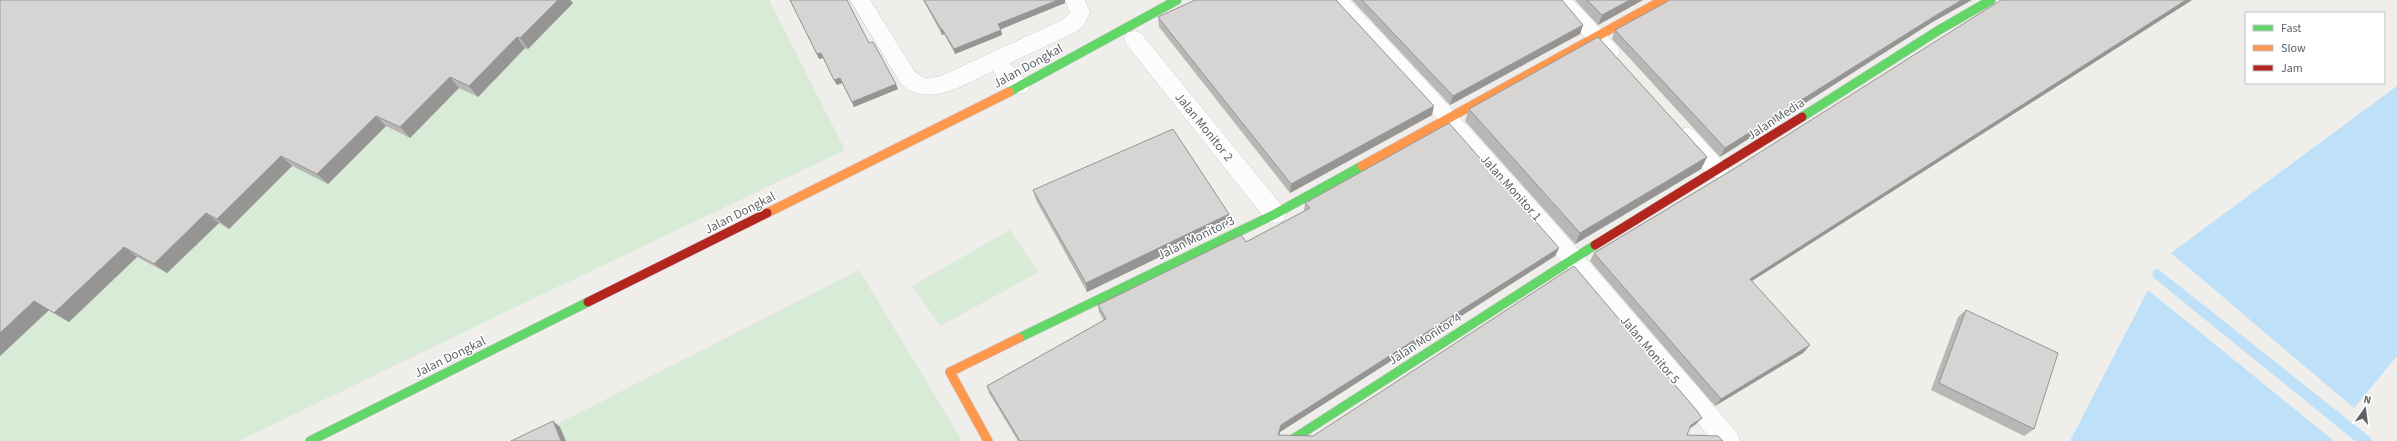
<svg xmlns="http://www.w3.org/2000/svg" width="2397" height="441" viewBox="0 0 2397 441" font-family="'Source Sans 3',sans-serif">
	<style>
		.green { fill: #d8ebd6 }
		.water { fill: #bfe0f9 }
		.lines { fill: none; stroke-linecap: round; stroke-linejoin: round }
		.stream { fill: #bfe0f9; fill-rule: evenodd }
		.street-casing { stroke: #cbcccc; stroke-width: 1 }
		.fast-casing { stroke: #cacacb; stroke-width: 10 }
		.slow-casing { stroke: #cacacb; stroke-width: 10 }
		.jam-casing { stroke: #cacacb; stroke-width: 10 }
		.street { fill: #fdfcfc; fill-rule: evenodd }
		.fast { stroke: #63d668; stroke-width: 9 }
		.slow { stroke: #ff974d; stroke-width: 9 }
		.jam { stroke: #b3261e; stroke-width: 9 }
		.wall { fill: #b8b7b5 }
		.shaded-wall { fill: #969594 }
		.building { fill: #d6d5d3; stroke: #969594 }
		.labels { text-anchor: middle; dominant-baseline: central; stroke-width: 3; stroke-linejoin: round; paint-order: stroke }
		.street-label { font-size: 13px; fill: #5f6368; stroke: #fff }
	</style>
	<rect width="100%" height="100%" fill="#efeeea"/>
	<g class="green">
		<polygon points="166,0 769,0 845,150 522,304 239,441 0,441 0,131"/>
		<polygon points="1010,230 1039,272 940,326 912,286"/>
		<polygon points="859,270 962,441 566,441 560,427 524,441"/>
	</g>
	<g class="water">
		<polygon points="2397,86 2397,356 2354,408 2171,253"/>
		<polygon points="2148,290 2334,441 2070,441"/>
	</g>
	<g class="lines">
		<polygon class="stream" points="2158,269 2370,437 2372,441 2355,441 2154,278 2152,274 2154,270"/>
		<g class="street-casing">
			<g id="street">
				<path d="M850,0H870L915,72L926,79L941,76L1062,20L1070,13L1065,0H1085L1090,13L1084,25L1076,32L1010,63L1030,86L1027,92C1013,97 1001,82 993,71C965,84 929,109 901,84Z"/>
				<path d="M1328,0H1350C1484,140 1611,286 1737,433L1740,441H1713L1565,265L1442,124Z"/>
				<polygon points="1551,0 1573,0 1617,46 1620,52 1617,58 1610,60 1603,58"/>
				<polygon points="1134,31 1141,33 1283,207 1286,214 1283,221 1275,223 1267,221 1127,45 1124,39 1127,33"/>
				<path d="M1687,127L1694,130L1726,165L1729,171L1726,177C1707,184 1691,155 1680,142L1676,136L1680,130Z"/>
			</g>
		</g>
		<g class="fast-casing">
			<g id="fast">
				<polyline points="1009,92 1177,0"/>
				<polyline points="1802,117 1939,30 1991,0"/>
				<polyline points="1019,338 1275,214 1362,166"/>
				<polyline points="310,441 588,302"/>
				<polyline points="1290,441 1595,245"/>
			</g>
		</g>
		<g class="slow-casing">
			<g id="slow">
				<polyline points="1362,166 1663,0"/>
				<polyline points="767,213 1009,92"/>
				<polyline points="988,441 950,372 1019,338"/>
			</g>
		</g>
		<g class="jam-casing">
			<g id="jam">
				<polyline points="1595,245 1802,117"/>
				<polyline points="588,302 767,213"/>
			</g>
		</g>
		<use href="#street" class="street"/>
		<use href="#fast" class="fast"/>
		<use href="#slow" class="slow"/>
		<use href="#jam" class="jam"/>
	</g>
	<g class="wall">
		<polygon points="0,0 570,0 573,3 528,49 525,48 478,97 459,88 410,138 386,126 328,184 292,166 229,229 219,223 167,273 137,257 69,322 49,310 0,356"/>
		<polygon points="790,0 847,0 869,43 898,89 854,107 842,83 837,85 823,58 819,59"/>
		<polygon points="923,0 1065,0 1065,3 1001,29 1002,35 955,54 944,34 942,35"/>
		<polygon points="1352,0 1562,0 1583,25 1580,34 1450,105"/>
		<polygon points="1575,0 1643,0 1598,25"/>
		<polygon points="2192,0 1752,281 1810,345 1803,353 1715,406 1590,261 1594,253 1732,170"/>
		<polygon points="1158,17 1432,115 1290,193 1159,27"/>
		<polygon points="1931,23 1720,157 1612,39 1615,30"/>
		<polygon points="1469,109 1707,157 1701,169 1575,244 1465,121"/>
		<polygon points="1033,190 1228,224 1087,292 1036,200"/>
		<polygon points="1305,203 1559,248 1555,256 1280,432 1279,435 1313,436 1696,424 1689,429 1687,435 1723,441 1018,441 989,393 987,386 1104,321 1099,312 1098,305 1246,242 1304,211"/>
		<polygon points="1966,310 2034,429 2024,436 1931,390 1958,317"/>
	</g>
	<g class="shaded-wall">
		<polygon points="558,0 570,0 573,3 528,49 520,38"/>
		<polygon points="1058,0 1065,0 1065,3 999,30 998,24"/>
		<polygon points="1630,0 1643,0 1598,25 1602,15"/>
		<polygon points="1962,0 1972,0 1931,23 1720,157 1725,148 1938,14"/>
		<polygon points="2186,0 2192,0 1744,286 1750,279"/>
		<polygon points="1583,25 1580,34 1450,105 1453,96"/>
		<polygon points="941,29 942,29 944,34 942,35"/>
		<polygon points="1001,30 1002,35 955,54 954,49"/>
		<polygon points="517,37 525,48 478,97 469,86"/>
		<polygon points="821,53 823,58 819,59 817,54"/>
		<polygon points="450,77 459,88 410,138 400,127"/>
		<polygon points="840,78 842,83 837,85 834,80"/>
		<polygon points="896,84 898,89 854,107 852,102"/>
		<polygon points="1434,106 1432,115 1290,193 1291,184"/>
		<polygon points="376,116 386,126 328,184 317,174"/>
		<polygon points="281,156 292,166 229,229 217,219"/>
		<polygon points="1707,157 1701,169 1575,244 1580,233"/>
		<polygon points="206,213 219,223 167,273 154,264"/>
		<polygon points="1229,214 1228,224 1087,292 1086,283"/>
		<polygon points="124,247 137,257 69,322 54,313"/>
		<polygon points="1559,248 1555,256 1280,432 1277,441 1278,435 1281,425"/>
		<polygon points="34,301 49,310 0,356 0,333"/>
		<polygon points="1810,345 1803,353 1715,406 1721,399"/>
		<polygon points="1702,418 1696,424 1685,432 1691,425"/>
		<polygon points="553,421 560,427 566,441 561,441"/>
	</g>
	<g class="building">
		<polygon points="0,0 558,0 520,38 517,37 469,86 450,77 400,127 376,116 317,174 281,156 217,219 206,213 154,264 124,247 54,313 34,301 0,333"/>
		<polygon points="790,0 847,0 869,43 873,42 896,84 852,102 840,78 834,80 821,53 817,54"/>
		<polygon points="924,0 1058,0 998,24 1001,30 954,49 942,29 941,29"/>
		<polygon points="1195,0 1336,0 1434,106 1291,184 1158,17"/>
		<polygon points="1362,0 1562,0 1583,25 1453,96"/>
		<polygon points="1587,0 1630,0 1602,15"/>
		<polygon points="1670,0 1962,0 1938,14 1725,148 1615,30"/>
		<polygon points="2001,0 2186,0 1750,279 1810,345 1721,399 1594,253 1732,170"/>
		<polygon points="1598,37 1707,157 1580,233 1469,109"/>
		<polygon points="1449,123 1559,248 1281,425 1278,435 1313,436 1574,266 1698,412 1702,418 1691,425 1687,435 1718,436 1723,441 1020,441 987,386 1106,319 1098,305 1241,235 1246,242 1310,208 1305,203"/>
		<polygon points="1173,129 1229,214 1086,283 1033,190"/>
		<polygon points="1966,310 2058,353 2034,429 1939,383"/>
		<polygon points="553,421 561,441 511,441"/>
	</g>
	<g class="labels">
		<g class="street-label">
			<text transform="translate(1028 66) rotate(-29)">Jalan Dongkal</text>
			<text transform="translate(1776 119) rotate(-33)">Jalan Media</text>
			<text transform="translate(1204 127) rotate(51)">Jalan Monitor 2</text>
			<text transform="translate(1511 188) rotate(48)">Jalan Monitor 1</text>
			<text transform="translate(740 213) rotate(-27)">Jalan Dongkal</text>
			<text transform="translate(1196 238) rotate(-26)">Jalan Monitor 3</text>
			<text transform="translate(1425 339) rotate(-33)">Jalan Monitor 4</text>
			<text transform="translate(1650 350) rotate(50)">Jalan Monitor 5</text>
			<text transform="translate(450 357) rotate(-26)">Jalan Dongkal</text>
		</g>
	</g>
	<rect x="2245" y="12" width="140" height="72" fill="#ffffff" stroke="#bfc1c3"/>
	<rect x="2253" y="25" width="20" height="6" fill="#63d668" stroke="#bfc1c3"/>
	<text x="2281" y="32" font-size="12" fill="#5f6368">Fast</text>
	<rect x="2253" y="45" width="20" height="6" fill="#ff974d" stroke="#bfc1c3"/>
	<text x="2281" y="52" font-size="12" fill="#5f6368">Slow</text>
	<rect x="2253" y="65" width="20" height="6" fill="#b3261e" stroke="#bfc1c3"/>
	<text x="2281" y="72" font-size="12" fill="#5f6368">Jam</text>
	<g transform="translate(2365 409) rotate(14)" stroke="#ffffff" stroke-width="3" paint-order="stroke">
	<path d="M0-3L7 15L0 10L-7 15Z" fill="#5f6368"/>
	<text y="-6" font-size="11" font-weight="bold" text-anchor="middle" fill="#5f6368">N</text>
	</g>
</svg>
